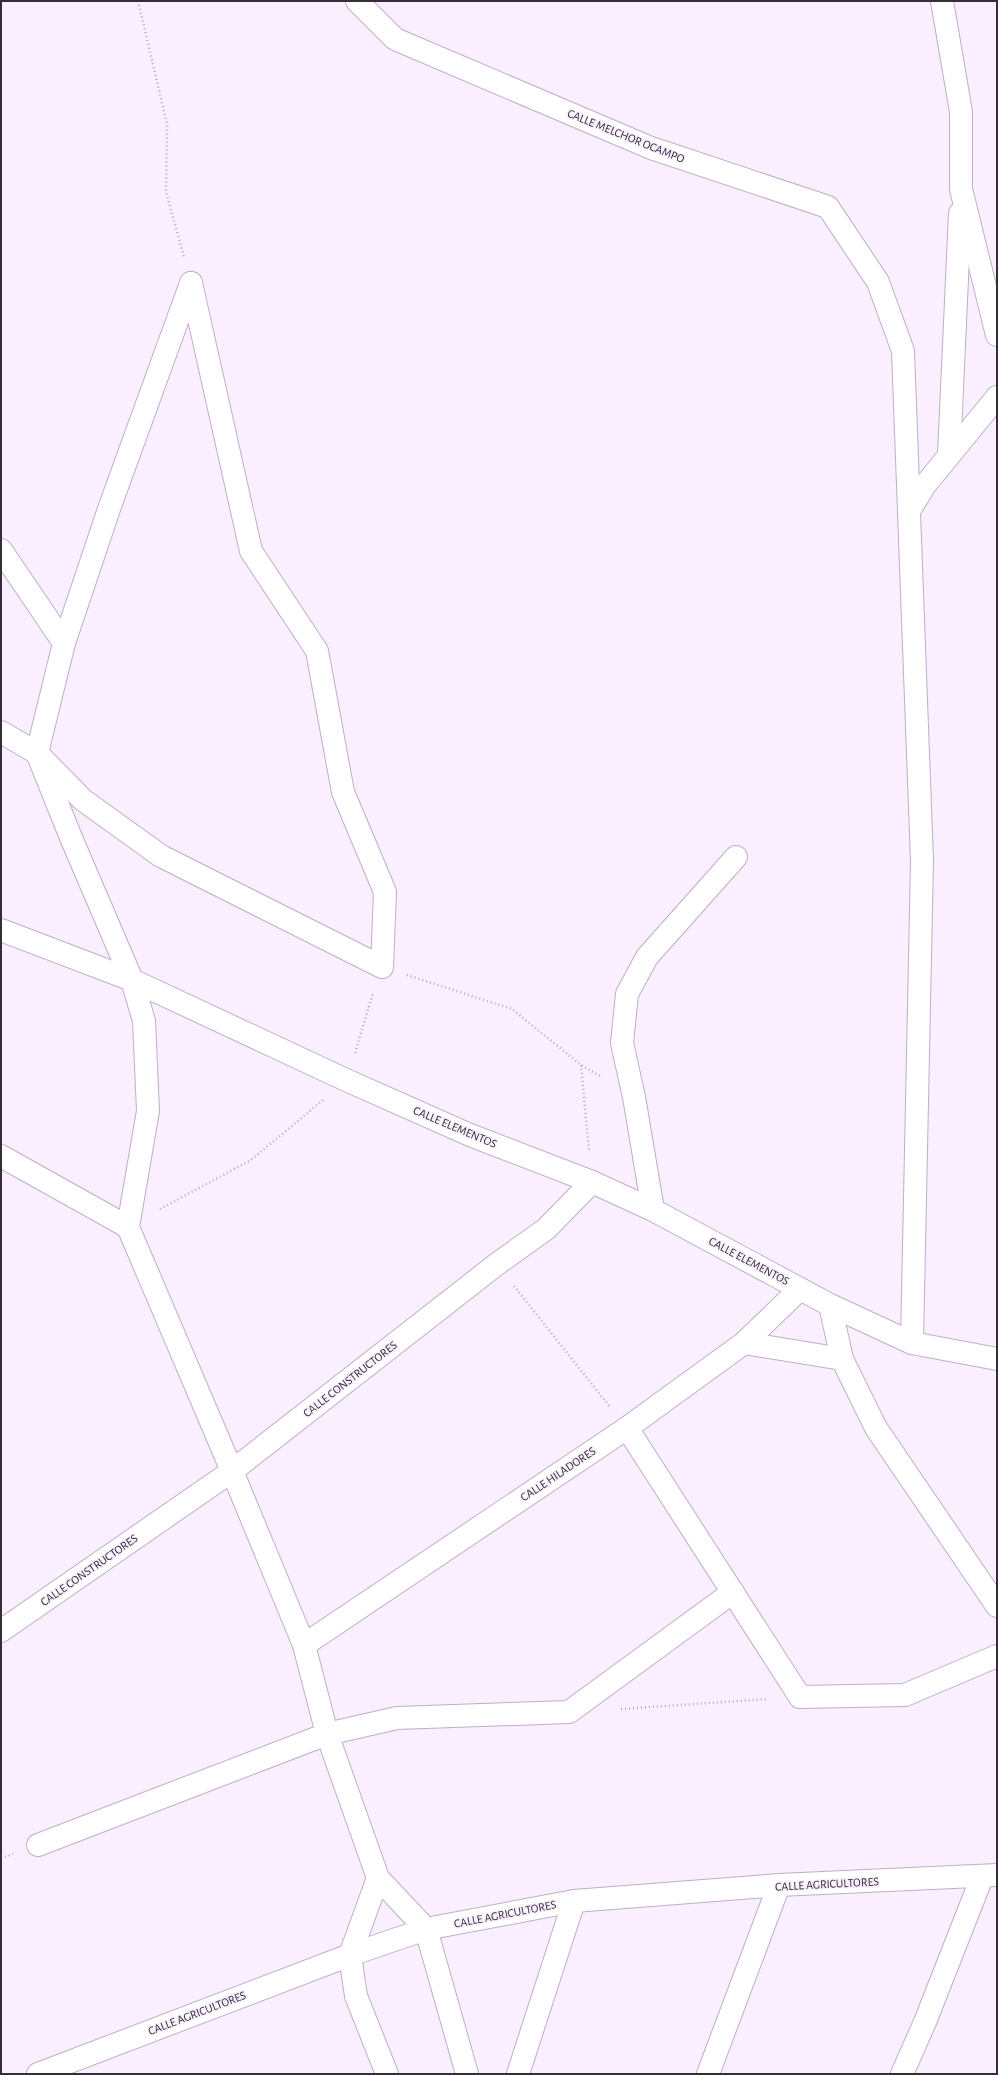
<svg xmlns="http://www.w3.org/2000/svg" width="998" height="2075" viewBox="0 0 998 2075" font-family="'Alegreya Sans',sans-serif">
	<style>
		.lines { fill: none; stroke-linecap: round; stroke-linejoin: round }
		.minor-casing { stroke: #bfaec7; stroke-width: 24 }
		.path { stroke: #b3aab7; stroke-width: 2.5; stroke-dasharray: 1 3; stroke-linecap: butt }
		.minor { stroke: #fff; stroke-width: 22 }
		.labels { text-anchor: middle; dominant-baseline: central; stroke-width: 3; stroke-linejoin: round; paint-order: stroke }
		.street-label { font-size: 12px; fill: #352e38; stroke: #faeffe }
	</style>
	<rect width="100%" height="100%" fill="#faeffe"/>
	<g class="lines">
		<g class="minor-casing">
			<g id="minor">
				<polyline points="357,1 395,39 651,148 828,207 878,282 903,351 922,861 912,1343"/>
				<polyline points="942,1 961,112 961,189 997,335"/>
				<polyline points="191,283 110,506 64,643 37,753 72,840 132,980 144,1021 148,1111 128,1227 232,1471 304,1645 327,1734 378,1878 426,1929 467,2074"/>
				<polyline points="949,455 960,213"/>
				<polyline points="909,511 925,485 997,397"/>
				<polyline points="1,550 64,643"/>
				<polyline points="1,732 37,753 83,800 161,856 382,967 385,892 343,792 317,651 251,551 191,283"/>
				<polyline points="1,930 132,980 346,1080 470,1135 592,1182 653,1210 830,1305 912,1343 997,1359"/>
				<polyline points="1,1156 128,1227"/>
				<polyline points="653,1210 634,1097 622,1043 627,994 647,957 736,857"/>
				<polyline points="830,1305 842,1359 876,1428 997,1606"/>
				<polyline points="744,1343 842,1359"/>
				<polyline points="627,1428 800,1697 905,1695 997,1656"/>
				<polyline points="1,1631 232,1471 497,1264 546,1229 592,1182"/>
				<polyline points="304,1645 627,1428 744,1343 800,1289"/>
				<polyline points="38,1845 327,1734 397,1718 569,1712 733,1592"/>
				<polyline points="378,1878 350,1955 356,1996 387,2074"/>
				<polyline points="38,2074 350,1955 426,1929 574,1901 779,1885 997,1875"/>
				<polyline points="518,2074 574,1901"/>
				<polyline points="708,2074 779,1885"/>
				<polyline points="902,2074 925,2022 982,1877"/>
			</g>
		</g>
		<g class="path">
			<polyline points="138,1 167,124 166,192 184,257"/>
			<polyline points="407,975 512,1009 581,1065 600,1076"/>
			<polyline points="355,1053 373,993"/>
			<polyline points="581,1065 589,1151"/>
			<polyline points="160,1209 251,1160 323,1100"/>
			<polyline points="514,1286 610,1407"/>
			<polyline points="621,1709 768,1699"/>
			<polyline points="1,1858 13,1854"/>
		</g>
		<use href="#minor" class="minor"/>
	</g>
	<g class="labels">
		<g class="street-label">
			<text transform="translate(626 136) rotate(22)">CALLE MELCHOR OCAMPO</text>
			<text transform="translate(455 1127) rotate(23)">CALLE ELEMENTOS</text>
			<text transform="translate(749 1261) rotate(28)">CALLE ELEMENTOS</text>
			<text transform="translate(350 1379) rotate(-38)">CALLE CONSTRUCTORES</text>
			<text transform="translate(558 1474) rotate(-34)">CALLE HILADORES</text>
			<text transform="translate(89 1570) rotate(-35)">CALLE CONSTRUCTORES</text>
			<text transform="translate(827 1884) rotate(-3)">CALLE AGRICULTORES</text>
			<text transform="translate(505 1914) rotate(-11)">CALLE AGRICULTORES</text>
			<text transform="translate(197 2013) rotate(-21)">CALLE AGRICULTORES</text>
		</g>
	</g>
	<rect width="998" height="2075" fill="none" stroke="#352e38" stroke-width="4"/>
</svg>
